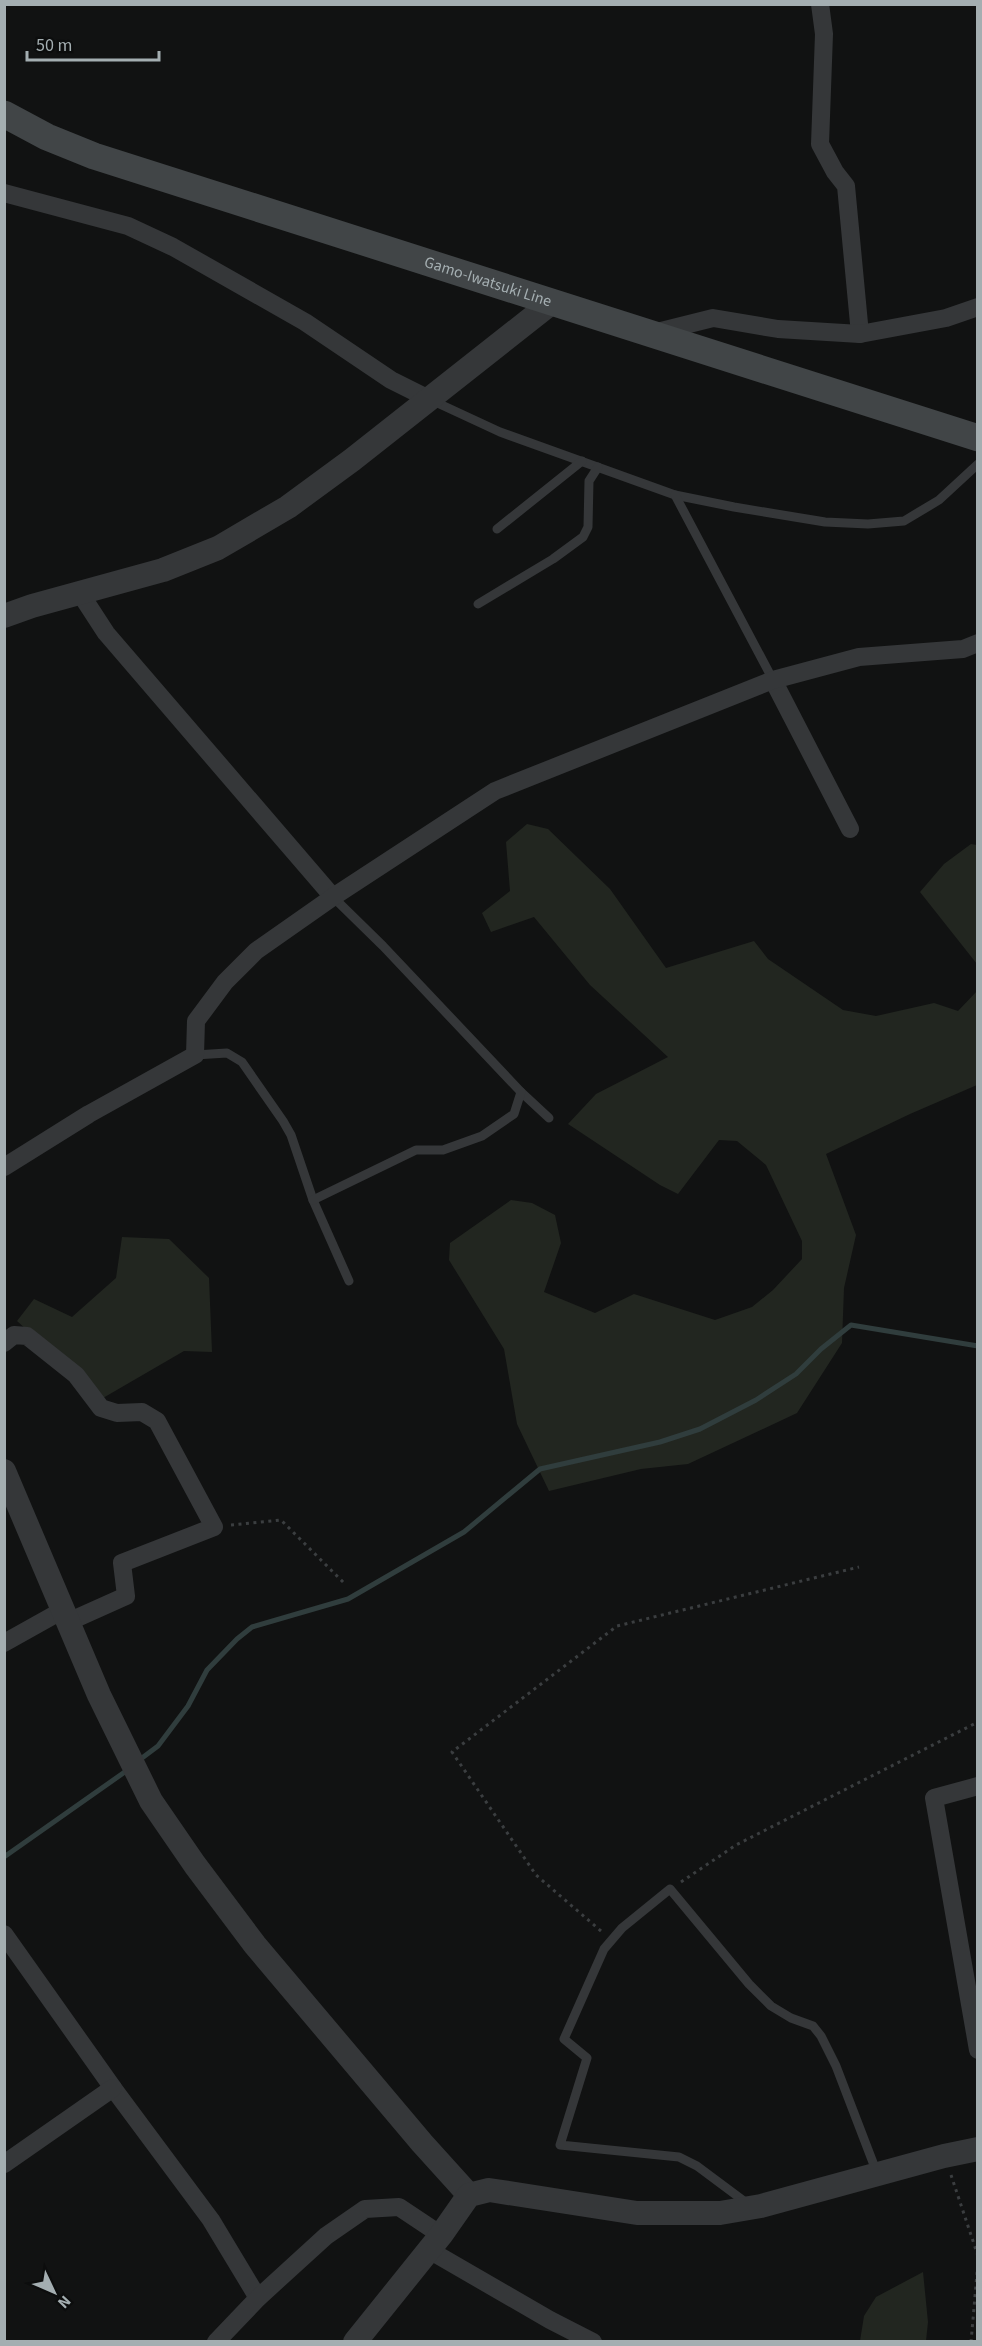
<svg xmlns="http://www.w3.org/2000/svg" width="982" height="2346" viewBox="0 0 982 2346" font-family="'Source Sans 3',sans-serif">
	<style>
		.green { fill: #222620 }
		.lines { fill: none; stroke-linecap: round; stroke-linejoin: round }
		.stream { stroke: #303d3d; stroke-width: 5 }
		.path { stroke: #3b3e40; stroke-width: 3; stroke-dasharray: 3 4.5; stroke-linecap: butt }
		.service { stroke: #353739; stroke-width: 9 }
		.minor { stroke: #353739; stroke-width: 18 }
		.tertiary { stroke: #353739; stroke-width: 24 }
		.secondary { stroke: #414547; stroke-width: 27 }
		.labels { text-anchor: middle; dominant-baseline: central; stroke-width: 5; stroke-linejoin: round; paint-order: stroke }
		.street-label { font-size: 16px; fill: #a4aeb1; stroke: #0c0d0d }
	</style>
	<rect width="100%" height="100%" fill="#111212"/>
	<g class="green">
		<polygon points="527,824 548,829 610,889 666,968 754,941 768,959 843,1010 876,1016 934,1003 958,1011 978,990 977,1085 910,1114 826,1154 856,1235 844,1288 842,1343 797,1413 688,1464 641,1469 549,1491 517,1424 504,1349 449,1260 450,1243 511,1200 532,1203 555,1215 561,1243 544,1292 595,1313 634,1294 715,1320 752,1307 773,1290 802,1259 802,1241 766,1165 737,1141 719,1140 678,1194 660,1185 568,1124 596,1094 668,1057 590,985 534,917 491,932 482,913 510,891 506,842"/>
		<polygon points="971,844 977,845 977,964 920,892 944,864"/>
		<polygon points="122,1237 169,1239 209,1278 212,1352 184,1351 103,1398 17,1321 34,1299 72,1317 116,1278"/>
		<polygon points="923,2272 928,2322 926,2341 860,2341 864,2316 876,2297"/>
	</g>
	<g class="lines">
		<g class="stream">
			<polyline points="138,1761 158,1746 188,1706 207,1670 237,1639 252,1627 348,1599 464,1532 540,1469 660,1442 700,1429 756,1400 796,1374 821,1349 851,1325 978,1346"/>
			<polyline points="4,1857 129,1769"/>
		</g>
		<g class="path">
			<polyline points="231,1525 281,1520 346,1585"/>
			<polyline points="681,1882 736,1845 978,1722"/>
			<polyline points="601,1931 536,1875 452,1752 617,1626 859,1567"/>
			<polyline points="951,2175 978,2256"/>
			<polyline points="971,2342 978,2262"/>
		</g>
		<g class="service">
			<polyline points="431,400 500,432 675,495 734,507 825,522 868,524 904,521 939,500 978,464"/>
			<polyline points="675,495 773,680"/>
			<polyline points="497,529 582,461"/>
			<polyline points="478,604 553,559 583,537 588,527 589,481 598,467"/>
			<polyline points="195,1055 227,1053 242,1062 283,1121 291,1135 313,1200 349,1281"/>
			<polyline points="521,1092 549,1118"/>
			<polyline points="313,1200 416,1150 443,1150 482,1136 514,1114 521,1092 383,946 333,897"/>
			<polyline points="748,2204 697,2166 679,2157 560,2145 587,2058 564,2039 604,1949 622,1928 670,1889 749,1984 771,2006 791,2018 813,2026 821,2036 836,2066 877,2173"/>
		</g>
		<g class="minor">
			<polyline points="820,4 824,34 820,144 835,172 846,186 860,334"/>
			<polyline points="4,193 128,226 173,247 305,322 391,380 429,399"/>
			<polyline points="653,333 713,318 778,329 860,334 946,318 978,307"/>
			<polyline points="80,593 106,633 333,897"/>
			<polyline points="773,680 850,829"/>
			<polyline points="4,1167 89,1114 195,1055 196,1021 225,982 256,951 333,897 495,791 773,680 859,657 963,649 978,643"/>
			<polyline points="4,1343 14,1335 27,1336 76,1375 101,1408 117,1413 142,1412 157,1421 214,1527 122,1563 126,1596 68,1622"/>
			<polyline points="4,1643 63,1610"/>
			<polyline points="978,1786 934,1798 978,2050"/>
			<polyline points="4,1934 113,2088 211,2220 258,2298"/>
			<polyline points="4,2164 113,2088"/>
			<polyline points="429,2250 550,2320 593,2342"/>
			<polyline points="216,2342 258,2298 326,2236 365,2209 399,2207 441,2235"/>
		</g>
		<g class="tertiary">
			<polyline points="4,616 32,606 163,570 218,548 288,507 352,460 551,303"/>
			<polyline points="4,1471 99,1695 151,1801 195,1865 255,1945 422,2143 469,2195"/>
			<polyline points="355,2342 441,2235 469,2195 489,2190 637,2213 720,2213 761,2206 944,2156 978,2149"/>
		</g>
		<path class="secondary" id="s1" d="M4,114L47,137L94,156L978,438"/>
	</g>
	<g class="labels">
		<g class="street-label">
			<text stroke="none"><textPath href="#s1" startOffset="513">Gamo-Iwatsuki Line</textPath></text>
		</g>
	</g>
	<rect width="982" height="2346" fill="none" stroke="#a4aeb1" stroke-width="12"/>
	<g transform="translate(54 2292) rotate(134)" stroke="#0c0d0d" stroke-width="4.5" paint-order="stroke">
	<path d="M0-4.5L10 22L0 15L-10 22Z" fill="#a4aeb1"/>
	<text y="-9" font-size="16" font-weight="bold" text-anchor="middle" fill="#a4aeb1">N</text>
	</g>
	<path d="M27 51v9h132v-9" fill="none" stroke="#a4aeb1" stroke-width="3"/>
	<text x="36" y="51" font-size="18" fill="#a4aeb1" stroke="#0c0d0d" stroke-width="4.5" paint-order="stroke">50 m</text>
</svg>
